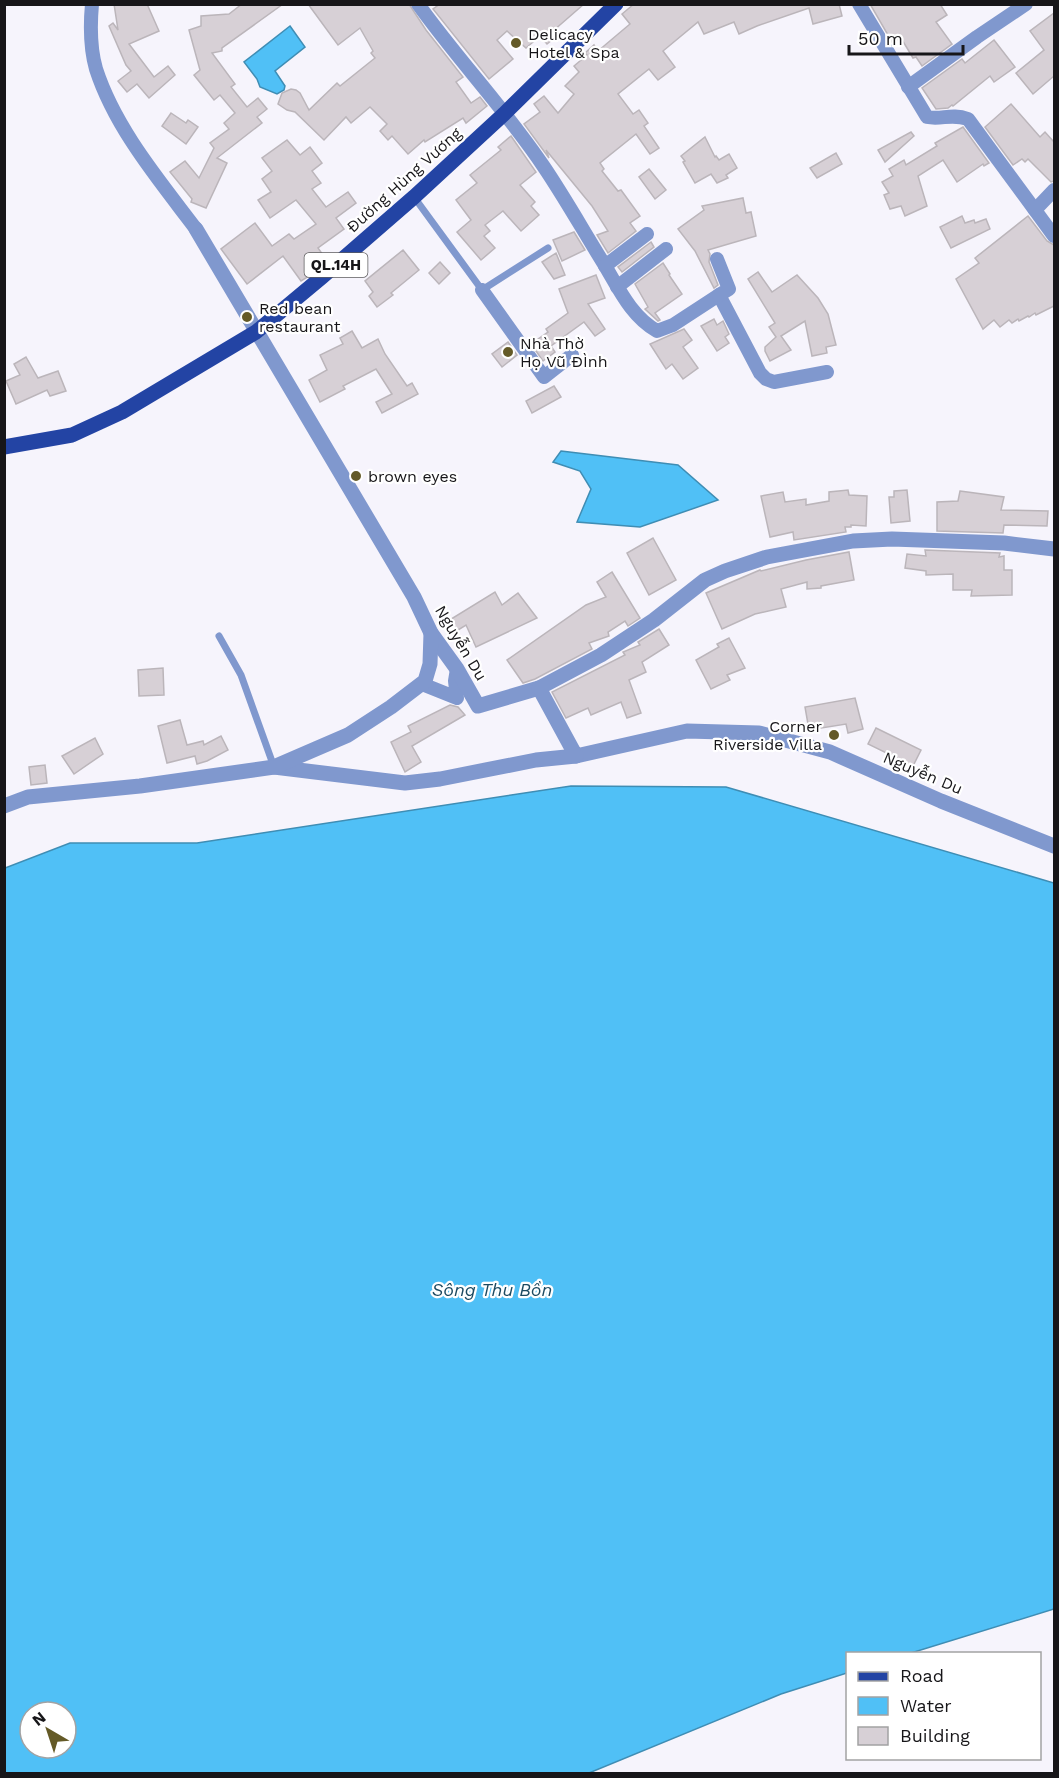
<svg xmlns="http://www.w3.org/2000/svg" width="1059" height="1778" viewBox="0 0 1059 1778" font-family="'Work Sans',sans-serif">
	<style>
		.water { fill: #50c0f6; stroke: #3f8db4; stroke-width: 1.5; fill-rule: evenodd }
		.building { fill: #d7d0d6; stroke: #bbb5ba; stroke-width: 1.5 }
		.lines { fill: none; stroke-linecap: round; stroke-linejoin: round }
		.service { stroke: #8098ce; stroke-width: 7 }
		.minor { stroke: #8098ce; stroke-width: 14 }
		.tertiary { stroke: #8098ce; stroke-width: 15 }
		.primary { stroke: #2344a4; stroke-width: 15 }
		.poi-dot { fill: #645a27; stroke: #fff; stroke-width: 2 }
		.labels { text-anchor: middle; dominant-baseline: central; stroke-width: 4.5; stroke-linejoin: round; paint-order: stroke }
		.shield { fill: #fff; stroke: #5d5c5e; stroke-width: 1.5 }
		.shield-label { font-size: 15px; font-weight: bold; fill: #171619 }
		.poi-label { font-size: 16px; fill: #171619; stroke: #fff; text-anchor: start }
		.street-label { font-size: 16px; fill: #171619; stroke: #fff }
		.water-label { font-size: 18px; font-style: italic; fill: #1c4a61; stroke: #fff }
	</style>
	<rect width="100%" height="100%" fill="#f6f4fc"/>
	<g class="water">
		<polygon points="290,26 305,47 275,71 285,86 284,90 277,94 260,87 257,79 244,62"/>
		<polygon points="561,451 678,465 718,500 640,527 577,522 591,489 580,471 553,462"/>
		<path d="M571,786L726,787L1054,883V1609L911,1653L848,1654L847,1673L781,1694L589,1773H5V868L70,843H197ZM30,1712H66V1748H30Z"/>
	</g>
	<g class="building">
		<polygon points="114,4 147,4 159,31 129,44 154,77 168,66 175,75 149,98 137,84 127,92 118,81 131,71 126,65 109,26 113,23 118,30"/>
		<polygon points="242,4 283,4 222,48 222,51 212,53 235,84 231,87 247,107 258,98 267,109 257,117 262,123 217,158 227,163 206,208 191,202 192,199 170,172 185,161 199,178 214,148 210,143 229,129 224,123 235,113 220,95 214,100 194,75 200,70 189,30 201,26 201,16 229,14"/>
		<polygon points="308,4 409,4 426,30 463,77 456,82 471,103 480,97 487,106 466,123 463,118 425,142 424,140 408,154 392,136 388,140 380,131 387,124 370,107 351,123 346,117 324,140 295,112 287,110 278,104 282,93 291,89 296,90 300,93 309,110 337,83 340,86 375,58 371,53 373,51 360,28 338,45"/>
		<polygon points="440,4 584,4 553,31 557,36 547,44 540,36 526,48 507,31 497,40 513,59 489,79 433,9"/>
		<polygon points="634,4 839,4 842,16 813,24 809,8 757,26 739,34 734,22 704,34 698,22 663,51 675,67 658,80 649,69 618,94 633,114 639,110 648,123 644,126 659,148 650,154 636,134 600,163 604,169 602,171 618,191 621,190 640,216 630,223 636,231 608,253 597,235 608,231 592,206 546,150 549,158 524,124 540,112 534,104 544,96 558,113 574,94 565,86 579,72 574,66 587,55 585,53 594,45 598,51 630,24 622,14"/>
		<polygon points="870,4 940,4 947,15 936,22 952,44 922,66 916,57 913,58 901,38 892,42"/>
		<polygon points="1054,13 1054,76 1033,94 1016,73 1044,50 1030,31"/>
		<polygon points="994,40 1015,67 994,82 990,76 953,106 952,105 948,108 936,109 922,88 962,59 965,63"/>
		<polygon points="1011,104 1040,137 1045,132 1054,142 1054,181 1051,182 1028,159 1025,162 1022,159 1013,165 985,127"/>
		<polygon points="171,113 186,123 188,120 198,127 186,144 162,126"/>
		<polygon points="963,127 989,163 984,166 983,164 957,182 943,160 918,176 927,206 905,216 901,206 890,209 884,195 889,193 882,182 893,176 889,169 904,160 906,165 937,146 935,143"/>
		<polygon points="911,132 914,136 885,162 878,150"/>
		<polygon points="511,136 536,172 520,185 535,202 531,206 539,215 521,231 503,211 485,225 490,231 484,236 495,248 481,260 457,232 471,220 456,200 477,183 470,175 501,150 498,147"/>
		<polygon points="705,137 715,157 716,156 719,160 729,154 737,168 726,175 728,178 717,183 711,174 695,183 683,162 685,161 681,156"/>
		<polygon points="287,140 300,155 310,147 322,163 312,171 321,183 312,189 326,207 348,192 356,203 336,218 344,229 318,248 325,258 312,268 314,271 306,278 301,281 283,256 247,284 221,249 255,223 272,246 289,234 294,239 316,224 296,200 270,218 258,200 271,192 262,179 272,171 262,158"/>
		<polygon points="836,153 842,164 817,178 810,168"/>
		<polygon points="649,169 666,190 655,199 639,177"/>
		<polygon points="743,198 746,213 751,212 756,236 708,250 710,254 709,262 718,285 714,288 695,251 678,229 704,210 702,206"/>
		<polygon points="962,216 965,223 974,220 975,223 986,219 990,229 951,248 940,227"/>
		<polygon points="1028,216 1047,241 1054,245 1054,306 1036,315 1035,313 1029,317 1028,316 1019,321 1018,319 1012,323 1009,320 1000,327 994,320 983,329 956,279 979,263 975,258"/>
		<polygon points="574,232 585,250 562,261 553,240"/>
		<polygon points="651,242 654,247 622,272 618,267"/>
		<polygon points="403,250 419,270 391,293 393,295 377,307 369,296 373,292 365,281"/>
		<polygon points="556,253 565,275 554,279 542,262"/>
		<polygon points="440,262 450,273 439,284 429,273"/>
		<polygon points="663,263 670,274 669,275 682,294 655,313 660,320 658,321 645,309 648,307 635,284"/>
		<polygon points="758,272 772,292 797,275 818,298 828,314 836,345 826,347 827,353 812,356 805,321 781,336 791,350 770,361 765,351 765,347 776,337 769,327 775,323 748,279"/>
		<polygon points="596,275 605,298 588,304 605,329 595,336 584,322 551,346 555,352 543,361 531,344 548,332 546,329 568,313 559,289"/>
		<polygon points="714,319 717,325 723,321 729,334 725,337 729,343 717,351 701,326"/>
		<polygon points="684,329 692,340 683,347 698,368 683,379 672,364 666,369 650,344"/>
		<polygon points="352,331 362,348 378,339 385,354 407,386 412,383 418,394 382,413 376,402 392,394 376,369 343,386 345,389 320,402 309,380 327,370 320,355 343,344 340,338"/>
		<polygon points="508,342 517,355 502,367 492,354"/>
		<polygon points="26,357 38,378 58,371 66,391 50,396 47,390 16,404 6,381 20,375 14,364"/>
		<polygon points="554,386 561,397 532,413 526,401"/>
		<polygon points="848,490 849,495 867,496 866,526 851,525 851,527 845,527 846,532 794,540 793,532 770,537 761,496 783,492 785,502 806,499 806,505 829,501 829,492"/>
		<polygon points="907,490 910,521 891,523 889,497 894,497 894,491"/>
		<polygon points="960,491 1004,497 1001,510 1048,511 1047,526 1004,525 1003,533 937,531 937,502 958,501"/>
		<polygon points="653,538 676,580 649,595 627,553"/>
		<polygon points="925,550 1000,553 999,557 1004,556 1004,570 1012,570 1012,595 971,596 972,590 953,590 953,574 926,575 926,571 905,568 907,554 926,556"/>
		<polygon points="849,552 854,580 821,586 821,588 807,589 807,582 781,589 786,607 755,614 722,629 706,593 760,570 761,571 806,560"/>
		<polygon points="612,572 640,618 628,626 625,621 608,632 609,636 589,643 592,649 535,679 523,683 507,660 586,605 606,597 597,582"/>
		<polygon points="495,592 502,605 518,593 537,618 476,647 466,625 450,635 443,624"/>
		<polygon points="659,629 669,645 642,662 646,672 629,680 641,713 627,718 621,702 591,715 588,708 566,718 552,692 625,655 623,652 640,645 638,642"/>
		<polygon points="729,638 745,668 727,675 730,680 711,689 696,660 719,647 717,644"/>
		<polygon points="163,668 164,695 139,696 138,670"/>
		<polygon points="855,698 863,729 848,733 846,724 809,730 805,707"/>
		<polygon points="450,705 458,707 465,715 412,746 421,762 405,772 391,742 411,732 408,726"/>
		<polygon points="180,720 187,745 203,741 204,745 221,736 228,750 207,761 197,764 195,756 167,763 158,726"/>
		<polygon points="876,728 921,750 913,766 868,744"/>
		<polygon points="95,738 103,754 74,774 62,756"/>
		<polygon points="45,765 47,783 31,785 29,767"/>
	</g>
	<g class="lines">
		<g class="service">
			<polyline points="414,197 482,290 548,248"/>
			<polyline points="219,636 241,675 274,767"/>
		</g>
		<g class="minor">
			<path d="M92,4C90,26 90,48 96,69C115,128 159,180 196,229"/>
			<path d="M418,4C458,60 506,110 544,167C565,198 584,232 604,264C619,289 631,316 657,331L673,325L719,295L760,373L766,379L774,382L827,372"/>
			<path d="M859,4L927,117C942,120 951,113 968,119L1054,236"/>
			<polyline points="908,87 977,37 1026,4"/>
			<polyline points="1035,210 1054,190"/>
			<polyline points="717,259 729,289 719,295"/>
			<polyline points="605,266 647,234"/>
			<polyline points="617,287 666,249"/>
			<polyline points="482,290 544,377 572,355"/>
			<polyline points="422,684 457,698 455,681 457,669"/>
		</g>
		<g class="tertiary">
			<polyline points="196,229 414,597 431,633 457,669 478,706 539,688 576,756 687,731 759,733 830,752 941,801 1054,846"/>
			<polyline points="539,688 601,655 654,620 705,580 725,571 767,557 853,541 892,539 1004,543 1054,549"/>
			<polyline points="274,767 405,783 440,779 536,760 576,756"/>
			<polyline points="4,806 28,797 140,786 274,767 348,735 391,707 425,681 430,664 431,633"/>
		</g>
		<polyline class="primary" points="4,447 72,435 122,412 256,332 322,277 414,197 504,114 616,4"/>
	</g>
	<g class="poi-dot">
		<circle cx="516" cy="43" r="6"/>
		<circle cx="247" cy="317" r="6"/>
		<circle cx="508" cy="352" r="6"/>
		<circle cx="356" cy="476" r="6"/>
		<circle cx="834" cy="735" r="6"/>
	</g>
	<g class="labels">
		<rect class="shield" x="304.5" y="253" width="63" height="24" rx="4.5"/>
		<g class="shield-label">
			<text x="336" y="265">QL.14H</text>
		</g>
		<g class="poi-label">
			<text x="528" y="34">Delicacy<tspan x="528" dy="18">Hotel &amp; Spa</tspan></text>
			<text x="259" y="308">Red bean<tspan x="259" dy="18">restaurant</tspan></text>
			<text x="520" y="343">Nhà Thờ<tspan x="520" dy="18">Họ Vũ ĐÌnh</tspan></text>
			<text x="368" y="476">brown eyes</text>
			<text x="822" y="726" text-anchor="end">Corner<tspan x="822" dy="18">Riverside Villa</tspan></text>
		</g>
		<g class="street-label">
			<text transform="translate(404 180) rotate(-42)">Đường Hùng Vương</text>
			<text transform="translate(461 643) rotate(59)">Nguyễn Du</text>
			<text transform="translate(923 773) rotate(23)">Nguyễn Du</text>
		</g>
		<g class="water-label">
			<text x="492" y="1289">Sông Thu Bồn</text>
		</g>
	</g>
	<rect width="1059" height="1778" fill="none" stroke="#171619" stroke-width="12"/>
	<rect x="846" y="1652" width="195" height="108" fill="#ffffff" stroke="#a2a2a3" stroke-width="1.5"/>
	<rect x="858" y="1672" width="30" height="9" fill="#2344a4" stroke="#a2a2a3" stroke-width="1.5"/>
	<text x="900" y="1682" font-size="18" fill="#171619">Road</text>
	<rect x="858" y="1697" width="30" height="18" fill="#50c0f6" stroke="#a2a2a3" stroke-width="1.5"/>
	<text x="900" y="1712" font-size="18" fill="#171619">Water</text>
	<rect x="858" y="1727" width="30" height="18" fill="#d7d0d6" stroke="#a2a2a3" stroke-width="1.5"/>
	<text x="900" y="1742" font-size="18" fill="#171619">Building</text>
	<g transform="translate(48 1730) rotate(321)"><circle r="28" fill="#ffffff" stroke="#a2a2a3" stroke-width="1.5"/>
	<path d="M0-4.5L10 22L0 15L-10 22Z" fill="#645a27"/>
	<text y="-9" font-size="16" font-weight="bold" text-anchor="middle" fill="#171619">N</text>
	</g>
	<path d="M849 45v9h114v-9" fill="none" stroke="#171619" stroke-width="3"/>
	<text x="858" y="45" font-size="18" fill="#171619" stroke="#ffffff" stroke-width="4.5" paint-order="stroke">50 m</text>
</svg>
